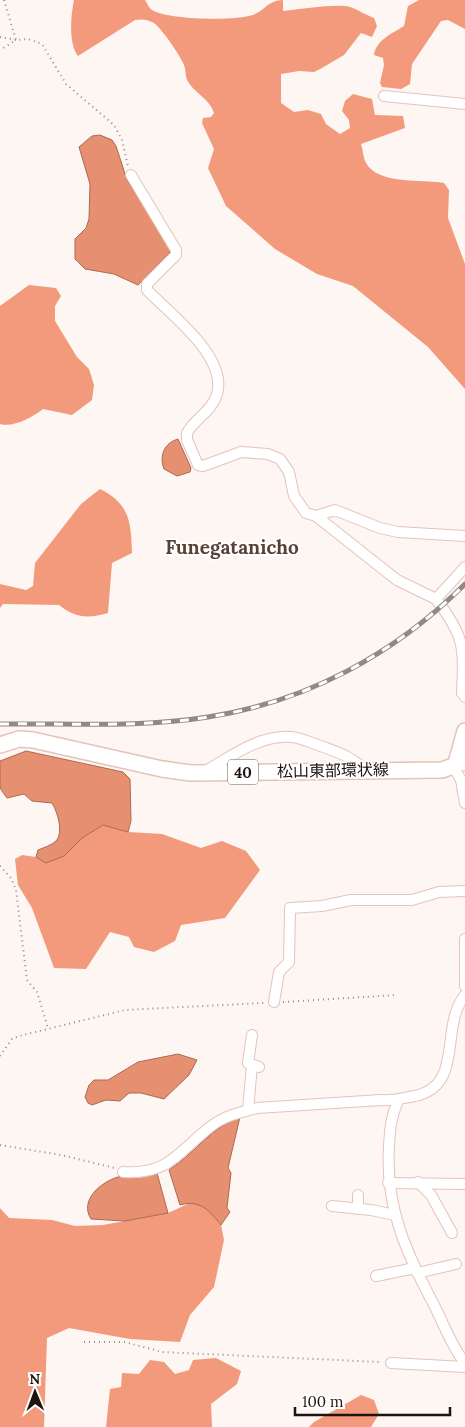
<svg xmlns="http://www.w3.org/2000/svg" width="465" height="1427" viewBox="0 0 465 1427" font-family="Lora,'Noto Sans JP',serif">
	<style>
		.forest { fill: #f29a7b }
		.water { fill: #e68f71; stroke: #aa6a54 }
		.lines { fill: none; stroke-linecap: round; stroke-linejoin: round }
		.street-casing { stroke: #e5c3b8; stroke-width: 12 }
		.primary-casing { stroke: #e5c3b8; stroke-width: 18 }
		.path { stroke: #958c88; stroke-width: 2; stroke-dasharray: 1 4; stroke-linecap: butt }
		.street { stroke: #fff; stroke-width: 10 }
		.primary { stroke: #fff; stroke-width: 15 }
		.rail-casing { stroke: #928985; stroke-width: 5 }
		.rail { stroke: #fff; stroke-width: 3; stroke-dasharray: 9; stroke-linecap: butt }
		.labels { text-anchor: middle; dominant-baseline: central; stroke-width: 4; stroke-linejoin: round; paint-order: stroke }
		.shield { fill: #fff; stroke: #625a57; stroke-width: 1 }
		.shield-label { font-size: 15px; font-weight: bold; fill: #1f130f }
		.street-label { font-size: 16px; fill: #1f130f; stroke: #fff }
		.quarter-label { font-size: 19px; font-weight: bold; fill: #5a3f35; stroke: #fff }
	</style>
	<rect width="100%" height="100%" fill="#fdf6f3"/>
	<g class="forest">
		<path d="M74,0H145C147,3 149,8 152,10C167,20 236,21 253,15C265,10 269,0 283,0V11C304,9 324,5 345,6C353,6 365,15 374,18L377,26L372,37L361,33L344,55L322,68L314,72L299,71L281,74V103L294,112L308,110L321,114L326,124L340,134L350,128L349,120L342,111L345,101L353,94L372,99L375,115L403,116L405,128L361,144C363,150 363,157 366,163C378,185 422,179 444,183L449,190L448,218L465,264V389L428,347L353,286L317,274L275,249L226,206L208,168L214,149L202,123L203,118L211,117L214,113C210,99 194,93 187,80C185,75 186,70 184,65C180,55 162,29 154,23C147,19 142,19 135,20L78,56C68,43 71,15 74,0Z"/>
		<path d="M419,0H465V29L448,20L441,21L412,64L410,84L401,89L382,87L380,83L384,65L383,58L374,55C376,40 393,33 404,26L408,6Z"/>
		<path d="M29,285L56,288L61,296L55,306V321L77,357L89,369L94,385L92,400L72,415L43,409C33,417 13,428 0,424V306Z"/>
		<path d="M100,489C130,504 131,522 132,553L112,563L108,613C88,619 75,618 59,605L3,604L0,608V584L26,590L33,586L35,563L81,504Z"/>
		<polygon points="103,825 128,832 162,834 201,848 222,841 246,851 260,870 225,918 181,925 175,941 154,952 134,947 129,937 110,932 86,969 54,968 32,908 18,885 15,859 22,855 36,857 46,863 64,856 82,838"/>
		<polygon points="190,1203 202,1205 209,1210 221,1225 224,1240 214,1287 190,1315 180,1342 130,1339 69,1328 47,1338 44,1427 0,1427 0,1208 9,1218 52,1220 75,1226 103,1225 168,1213"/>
		<polygon points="216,1358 241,1371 237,1384 211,1404 212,1427 106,1427 110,1389 121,1387 122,1373 139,1374 150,1360 164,1362 175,1374 189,1370 193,1360"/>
		<polygon points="361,1395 374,1400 379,1414 371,1427 309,1427 314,1422"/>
	</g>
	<g class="water">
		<polygon points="100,135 112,140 116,146 127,180 172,250 138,285 114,274 85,269 75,259 75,239 86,228 89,219 90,184 79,147 92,136"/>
		<path d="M178,439L191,468L190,472L177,476L164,469C159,456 164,443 178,439Z"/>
		<path d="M26,751L123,772L130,779L131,821L128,832L103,825L82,838L64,856L46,863L36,857L38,850C43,848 52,845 56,841C64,832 57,811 52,803L32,801L24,794L7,798L0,788V761Z"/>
		<polygon points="178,1054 197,1060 189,1075 164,1099 141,1093 129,1093 120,1101 106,1100 92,1105 88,1103 85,1097 89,1085 94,1080 108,1080 138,1062"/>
		<path d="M240,1117L228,1168L231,1173L227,1208L230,1212L221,1225C210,1211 200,1199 180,1205L169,1170C195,1153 211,1127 240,1117Z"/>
		<path d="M157,1173L168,1213L125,1221L91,1219C79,1200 101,1182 118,1177C130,1173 144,1174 157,1173Z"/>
	</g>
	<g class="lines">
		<g class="street-casing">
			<g id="street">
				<polyline points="384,96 465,104"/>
				<path d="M131,175L176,250V255L147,284V290C171,315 231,359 216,397C210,413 194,419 187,433V440L198,465L203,466L241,452L268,454L280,459L289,472L294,496L306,513L316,516L335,510L380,528L398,532L465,536"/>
				<polyline points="316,516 397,580 436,599"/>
				<path d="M465,567L436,599C465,637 464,647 462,693L465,697"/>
				<polyline points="465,765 453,766 461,780 465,803"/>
				<path d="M204,772C230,757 260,734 292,737C301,738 309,742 318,745C336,752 350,755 365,770"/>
				<polyline points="465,939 465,986"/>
				<polyline points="274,1002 279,972 289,962 290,908 322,906 351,900 412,900 439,892 465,891"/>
				<polyline points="252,1035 248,1063 259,1067"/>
				<path d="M398,1101C391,1116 390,1129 389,1146C385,1210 407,1253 436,1309C445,1327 452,1347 465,1363"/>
				<polyline points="248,1110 252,1065"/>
				<path d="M123,1172C169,1175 178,1152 210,1127C224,1116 240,1112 257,1108L381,1100C394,1101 402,1098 415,1096C465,1085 439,1027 465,995"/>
				<polyline points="418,1182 431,1195 452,1233"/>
				<polyline points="388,1183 465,1184"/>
				<polyline points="332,1206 371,1210 395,1215"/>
				<polyline points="358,1209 358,1195"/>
				<polyline points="417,1273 456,1264"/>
				<polyline points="376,1276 415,1268"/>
				<polyline points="391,1363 465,1367"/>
			</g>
		</g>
		<g class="primary-casing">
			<polyline id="primary" points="0,745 19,739 33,740 162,769 191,773 442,770 453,766 456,763 465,731"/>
		</g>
		<g class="path">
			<polyline points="4,0 16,40 28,39 42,44 66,84 114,125 122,140 128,166"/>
			<polyline points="0,37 16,40 0,50"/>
			<polyline points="0,866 11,878 16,890 27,980 37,992 48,1028"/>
			<polyline points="283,1002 396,995"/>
			<polyline points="0,1056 12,1039 19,1036 125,1010 264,1003"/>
			<polyline points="0,1145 61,1155 115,1168"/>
			<polyline points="84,1342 125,1342 162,1352 381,1362"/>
		</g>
		<use href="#street" class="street"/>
		<use href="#primary" class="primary"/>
		<g class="rail-casing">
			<path id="rail" d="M0,724C69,723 140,728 208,717C306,702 395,654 465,584"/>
		</g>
		<use href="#rail" class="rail"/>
	</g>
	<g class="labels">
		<rect class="shield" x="228" y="759.5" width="30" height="25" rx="4"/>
		<g class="shield-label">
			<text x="243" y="772">40</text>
		</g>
		<g class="street-label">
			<text transform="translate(333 770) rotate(-1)">松山東部環状線</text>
		</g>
		<g class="quarter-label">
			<text x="232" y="547">Funegatanicho</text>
		</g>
	</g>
	<g transform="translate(35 1392) rotate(359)" stroke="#ffffff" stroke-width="4" paint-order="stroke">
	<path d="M0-4L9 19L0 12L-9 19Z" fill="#1f130f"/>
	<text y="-8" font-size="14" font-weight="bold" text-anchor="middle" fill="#1f130f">N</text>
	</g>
	<path d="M295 1407v8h155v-8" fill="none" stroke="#1f130f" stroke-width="2.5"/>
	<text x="302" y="1407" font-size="15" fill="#1f130f" stroke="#ffffff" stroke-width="4" paint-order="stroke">100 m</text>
</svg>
